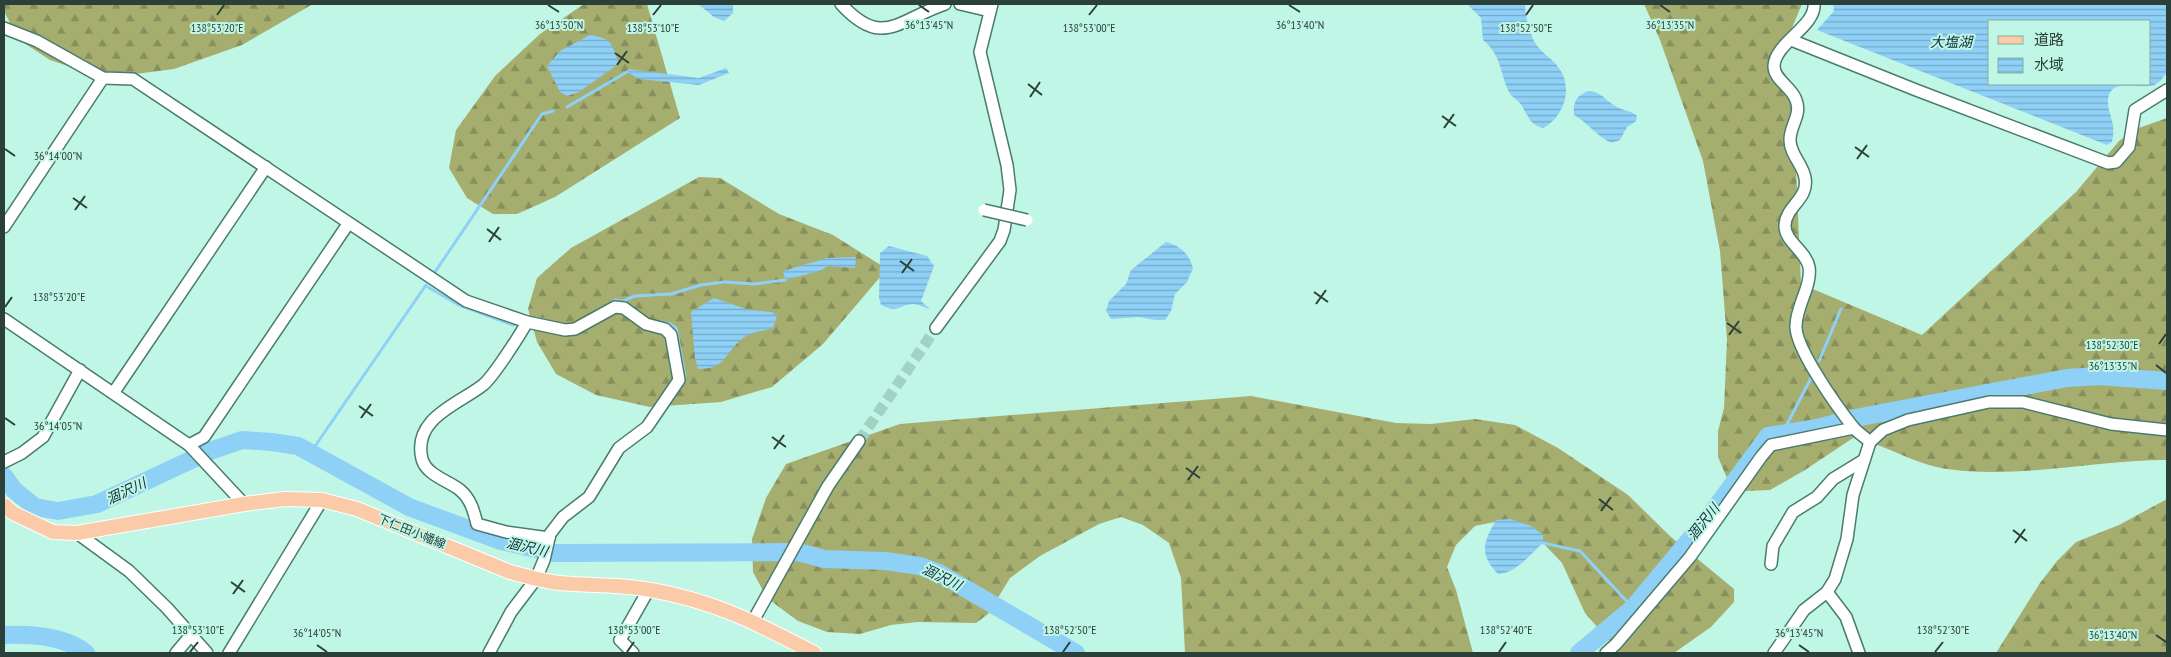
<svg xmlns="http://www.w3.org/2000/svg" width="2171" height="657" viewBox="0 0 2171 657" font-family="'PT Sans Narrow','Noto Sans JP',sans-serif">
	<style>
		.forest { fill: url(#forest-firs) }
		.water { fill: url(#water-rules); fill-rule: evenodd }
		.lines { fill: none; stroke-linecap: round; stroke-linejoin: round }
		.stream { stroke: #8fd0f6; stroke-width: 3 }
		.river { stroke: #8fd0f6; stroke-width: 18 }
		.minor-tunnel { stroke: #a2d2c3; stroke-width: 11; stroke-dasharray: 11 5.5; stroke-linecap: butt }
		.minor-casing { stroke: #4a7c6e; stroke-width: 14 }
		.major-casing { stroke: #fff; stroke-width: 16 }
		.minor { stroke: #fff; stroke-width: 11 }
		.major { stroke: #fbcba9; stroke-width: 14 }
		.minor-bridge-casing { stroke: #4a7c6e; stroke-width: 14; stroke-linecap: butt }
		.minor-bridge { stroke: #fff; stroke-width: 11 }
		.ticks { fill: none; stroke: #2a4039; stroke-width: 2 }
		.labels { text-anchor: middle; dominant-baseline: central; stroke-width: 4; stroke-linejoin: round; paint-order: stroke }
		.street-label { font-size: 12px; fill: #2a4039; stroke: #c0f6e6 }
		.water-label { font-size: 14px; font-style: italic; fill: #112f3e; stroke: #c0f6e6 }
		.ticks-label { font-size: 12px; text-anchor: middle; fill: #2a4039; stroke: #c0f6e6; stroke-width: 4; stroke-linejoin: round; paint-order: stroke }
	</style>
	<defs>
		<pattern id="forest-firs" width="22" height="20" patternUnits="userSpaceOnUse" patternTransform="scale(1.25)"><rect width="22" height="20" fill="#a6ae6f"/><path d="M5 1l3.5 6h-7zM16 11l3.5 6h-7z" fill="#878f5c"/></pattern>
		<pattern id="water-rules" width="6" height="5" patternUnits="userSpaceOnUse" patternTransform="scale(1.25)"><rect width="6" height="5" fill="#8fd0f6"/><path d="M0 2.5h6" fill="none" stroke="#75aac8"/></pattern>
	</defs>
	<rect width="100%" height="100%" fill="#c0f6e6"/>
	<g class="forest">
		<polygon points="4,4 313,4 242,45 174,69 104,78 50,60 18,39 4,11"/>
		<polygon points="584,4 647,4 680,118 555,197 517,214 493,214 467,198 449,168 456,130 495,76 540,34"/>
		<path d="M1644,4H1802L1789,35L1770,58L1772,72L1793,100L1801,284L1922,335L2076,192L2119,141L2136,129L2167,118V460C2100,460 2033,476 1965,471C1950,470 1932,467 1917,461C1895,453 1876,442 1853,438L1805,470L1770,490L1745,491L1727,478L1718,457V431L1724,408L1727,340L1720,251L1703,161L1660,40Z"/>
		<polygon points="699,177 720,178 779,214 833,235 887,269 823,344 772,387 721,402 650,407 596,395 556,374 537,342 528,309 537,278 571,248"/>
		<polygon points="1251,396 1396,423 1431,424 1475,419 1515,425 1558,448 1628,495 1671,537 1734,589 1734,602 1711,627 1674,653 1620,653 1585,613 1562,563 1529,528 1504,520 1475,526 1456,545 1447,567 1456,590 1473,653 1284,652 1185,653 1181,578 1169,543 1143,525 1121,517 1099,524 1040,556 1010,578 988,614 976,623 917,622 891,625 860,634 827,632 798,621 767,598 753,572 752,539 766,498 786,464 900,424"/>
		<polygon points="2167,499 2167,653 1996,653 2040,583 2057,561 2076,542 2119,525"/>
	</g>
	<g class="water">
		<polygon points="698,4 730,4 733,5 733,13 724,21 714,17"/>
		<path d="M1467,4H1525C1525,16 1529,30 1534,41C1541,54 1556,60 1562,73C1572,93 1562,118 1543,128C1530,125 1528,116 1522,106C1519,100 1512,98 1509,92C1499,71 1502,56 1483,40L1481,18Z"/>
		<path d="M1833,4H2167V73C2164,76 2160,82 2156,84C2143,92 2111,75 2108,99C2107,109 2112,116 2113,126C2114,131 2113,137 2112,142L2107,145L1817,30L1834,11ZM1990,21H2150V84H1990Z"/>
		<path d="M590,35C610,38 612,43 618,62L614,67L579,92L567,96L560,92L547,66L560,51Z"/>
		<polygon points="726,68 729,73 699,85 639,79 627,72 628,69 699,78"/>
		<path d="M1588,91C1602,91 1607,103 1619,108C1625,111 1632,111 1637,116L1636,121L1627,127L1620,140L1611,143C1597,136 1588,123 1574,115C1573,102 1576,96 1588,91Z"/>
		<path d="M1166,242C1181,246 1189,254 1193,268L1187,282L1175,294L1171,311L1165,320H1155L1139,317L1111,319L1106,311L1109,301L1126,284L1131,270Z"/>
		<path d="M889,246L927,256L934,266L921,301L930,309C925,308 918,304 913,304C898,305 898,314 881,305L879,298L880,253Z"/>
		<polygon points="856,257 855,268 828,266 820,271 785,280 783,271 827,258"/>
		<path d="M714,298L749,310L772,312L777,316L773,328C764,331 751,332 743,338C724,353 727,369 698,369L695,358L691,312Z"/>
		<path d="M1510,519L1531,526L1543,535V543C1530,554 1516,574 1498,574C1479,554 1483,543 1496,520Z"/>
	</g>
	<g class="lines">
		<g class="stream">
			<polyline points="567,107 627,72"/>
			<polyline points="435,272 542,114 553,111"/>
			<polyline points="426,286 459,305 513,325 519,323"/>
			<polyline points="608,305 615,300 623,301 635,296 671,294 701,285 724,282 755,284 785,280"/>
			<polyline points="536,318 545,320"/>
			<polyline points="660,322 670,324 676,328 685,376"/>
			<polyline points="1819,361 1841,309"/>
			<polyline points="1782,434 1811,378"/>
			<polyline points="311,452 426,285"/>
			<polyline points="1543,543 1580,551 1633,608"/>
		</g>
		<g class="river">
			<polyline points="1850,419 2067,378 2099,376 2167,381"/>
			<polyline points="4,476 14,490 35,507 58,511 97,504 210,451 242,440 272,442 298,446 409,507 501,541 553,553 798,552 824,559 885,561 920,566 939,573 1076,653"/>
			<path d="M4,635C30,634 65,636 86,653"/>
			<polyline points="1579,653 1633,608 1711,514 1768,436 1817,428 1840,422"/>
		</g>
		<polyline class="minor-tunnel" points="859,441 936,328"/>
		<g class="minor-casing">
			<g id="minor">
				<path d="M841,4C882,49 898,20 945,4"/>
				<polyline points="960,4 990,11"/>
				<path d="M1814,4C1816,26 1775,43 1774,66C1774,80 1792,87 1796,100C1802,115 1790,125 1790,140C1790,155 1803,164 1805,178C1809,199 1786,206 1785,225C1784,241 1806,251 1809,267C1812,286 1796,306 1796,326C1795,348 1838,408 1853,427C1858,433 1865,437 1870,442"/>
				<polyline points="4,28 37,41 103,78 133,79 466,301 527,322 565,330 575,329 615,307 624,308 646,324 665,329 671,335 679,380 647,427 619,448 589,497 563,517 550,534 544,560 536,579 511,612 489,653"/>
				<polyline points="1791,40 1916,90 2108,163 2116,162 2129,147 2135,110 2167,90"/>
				<polyline points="4,227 103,78"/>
				<polyline points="4,319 189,445 244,504"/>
				<path d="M527,322C520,335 493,377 483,385C459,404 412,418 422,459C426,475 449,481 460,490C471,499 474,512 477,524L506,532L549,538"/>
				<polyline points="936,328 1000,241 1004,230 1010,190 1007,165 980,52 992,4"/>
				<polyline points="114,392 266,167"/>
				<polyline points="189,445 204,437 348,224"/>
				<polyline points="4,462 22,453 43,437 80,370"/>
				<polyline points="77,533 129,571 167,608 207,653"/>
				<polyline points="1771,564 1773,546 1793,512 1817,497 1833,479 1864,460"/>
				<polyline points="1827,592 1846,617 1859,653"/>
				<polyline points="753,621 828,486 859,441"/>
				<polyline points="176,653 191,635"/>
				<polyline points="229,653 322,500"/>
				<polyline points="633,653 620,640 649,589"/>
				<polyline points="1606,653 1616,644 1690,557 1761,457 1771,445 1854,428"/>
				<polyline points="1774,653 1804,610 1827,592 1835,579 1847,539 1853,495 1870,442 1883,430 1908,420 1989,402 2023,402 2111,424 2167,430"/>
			</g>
		</g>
		<g class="major-casing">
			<path id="major" d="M4,505L13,513L53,532L77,533L244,504L285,499L322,500L357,509L510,572C526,576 542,581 559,583C589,586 621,584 651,590C714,601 757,623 814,653"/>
		</g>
		<use href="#minor" class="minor"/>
		<use href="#major" class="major"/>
		<g class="minor-bridge-casing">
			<polyline id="minor-bridge" points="984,210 1027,220"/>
		</g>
		<use href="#minor-bridge" class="minor-bridge"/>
	</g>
	<path class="ticks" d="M548,5L559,12M919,5L929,12M1289,5L1300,12M1660,5L1670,12M217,15L224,5M653,15L661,5M1089,15L1097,5M1526,15L1533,5M615,53L629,63M617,65L627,51M1028,84L1042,95M1030,97L1040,82M1442,116L1456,126M1444,128L1454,114M1855,147L1869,157M5,149L15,156M1857,159L1867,145M73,198L87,208M75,210L85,196M487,229L501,240M489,242L499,227M900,261L914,271M902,273L912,259M1314,292L1328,302M1316,304L1326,290M5,307L12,297M1727,323L1741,333M1729,335L1739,321M2159,344L2166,334M2156,365L2166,373M359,406L373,416M5,418L15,425M361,418L371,404M772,437L786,447M774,449L784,435M1186,468L1200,478M1188,480L1198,466M1599,499L1613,510M1601,511L1611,497M2013,530L2027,541M2015,543L2025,529M231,582L245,592M233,594L243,580M2156,635L2166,642M317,645L327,652M1799,645L1809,652M190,652L198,642M627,652L634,642M1063,652L1070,642M1499,652L1506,642M1935,652L1943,642"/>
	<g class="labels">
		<g class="street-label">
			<text transform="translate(412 531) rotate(22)">下仁田小幡線</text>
		</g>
		<g class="water-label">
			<text x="1951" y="42">大塩湖</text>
			<text transform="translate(126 491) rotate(-25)">涸沢川</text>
			<text transform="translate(1703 522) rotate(-51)">涸沢川</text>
			<text transform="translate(527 547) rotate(13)">涸沢川</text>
			<text transform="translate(942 577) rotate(26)">涸沢川</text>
		</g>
	</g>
	<g class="ticks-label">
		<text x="559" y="29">36°13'50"N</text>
		<text x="929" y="29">36°13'45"N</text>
		<text x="1300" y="29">36°13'40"N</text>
		<text x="1670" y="29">36°13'35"N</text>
		<text x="217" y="32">138°53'20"E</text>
		<text x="653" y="32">138°53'10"E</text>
		<text x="1089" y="32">138°53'00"E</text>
		<text x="1526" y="32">138°52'50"E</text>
		<text x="58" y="160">36°14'00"N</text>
		<text x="59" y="301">138°53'20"E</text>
		<text x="2112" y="349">138°52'30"E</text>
		<text x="2113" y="370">36°13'35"N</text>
		<text x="58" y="430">36°14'05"N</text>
		<text x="198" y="634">138°53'10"E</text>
		<text x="634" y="634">138°53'00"E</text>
		<text x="1070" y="634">138°52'50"E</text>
		<text x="1506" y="634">138°52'40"E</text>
		<text x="1943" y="634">138°52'30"E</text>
		<text x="317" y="637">36°14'05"N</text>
		<text x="1799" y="637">36°13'45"N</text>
		<text x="2113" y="639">36°13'40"N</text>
	</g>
	<rect width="2171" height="657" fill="none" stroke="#2a4039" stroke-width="10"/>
	<rect x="1988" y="20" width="162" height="65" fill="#c0f6e6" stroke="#84ada1"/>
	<rect x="1998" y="36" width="25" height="8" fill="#fbcba9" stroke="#84ada1"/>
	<text x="2034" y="45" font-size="15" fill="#2a4039">道路</text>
	<rect x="1998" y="58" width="25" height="15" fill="url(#water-rules)" stroke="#84ada1"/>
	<text x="2034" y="70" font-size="15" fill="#2a4039">水域</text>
</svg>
